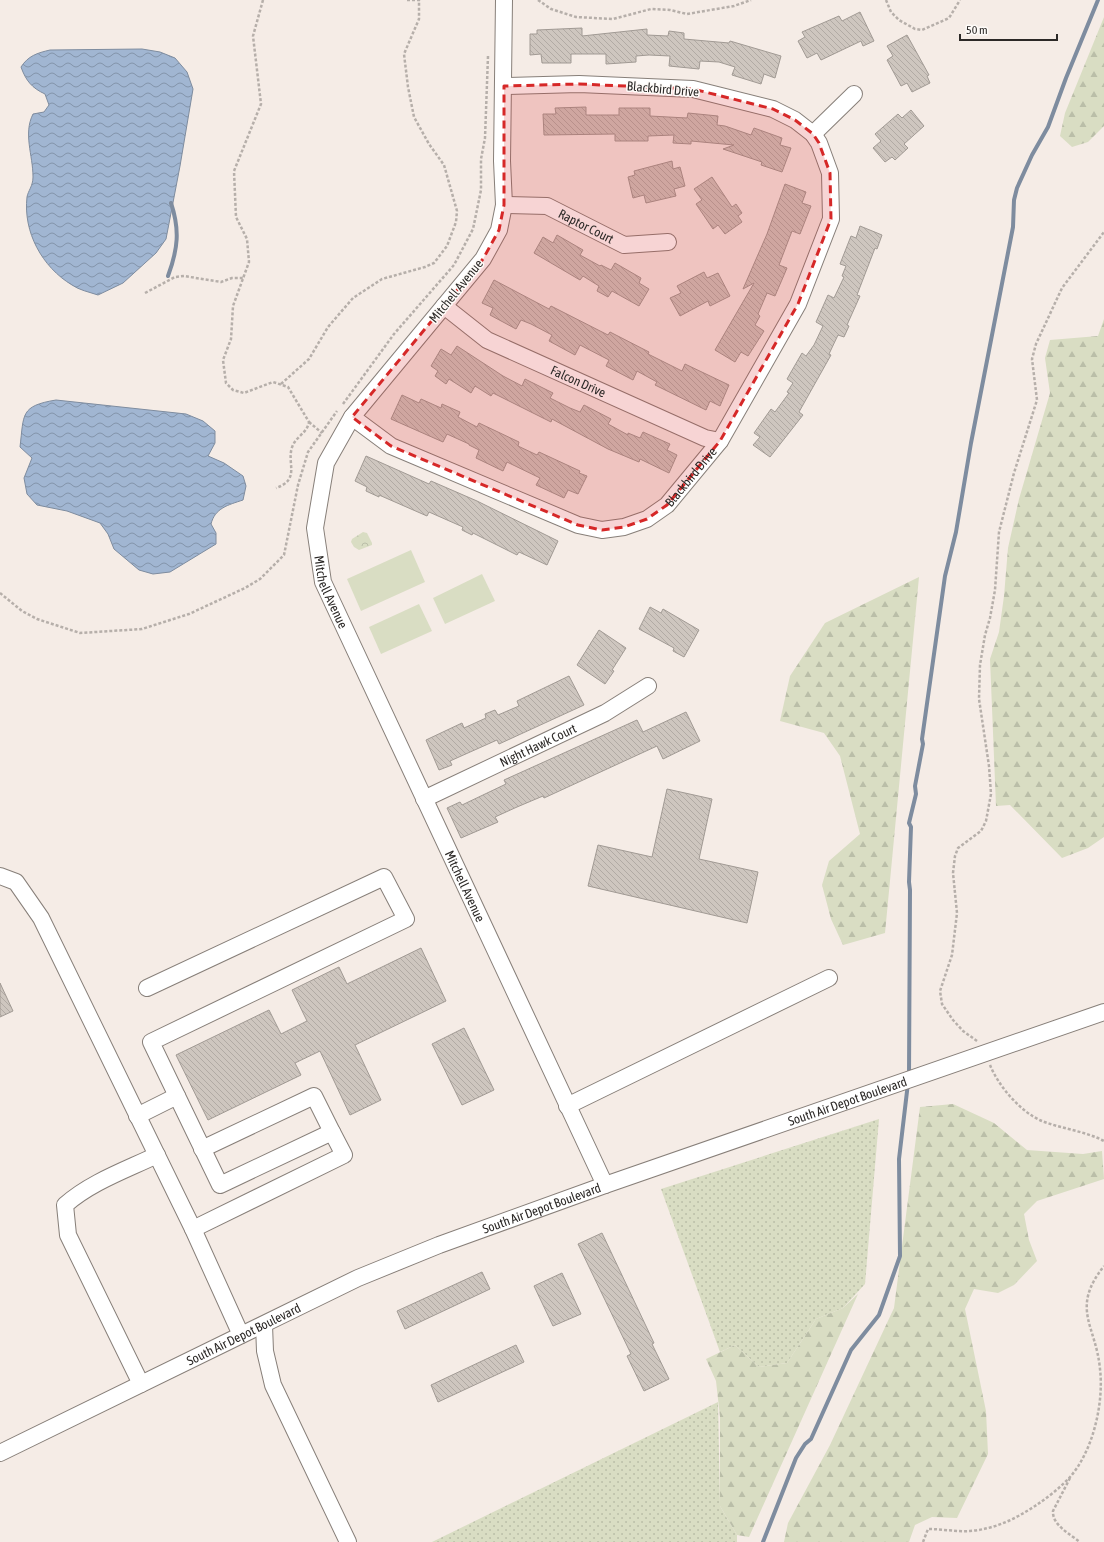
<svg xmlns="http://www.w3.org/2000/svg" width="1104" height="1542" viewBox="0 0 1104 1542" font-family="'Asap Condensed',sans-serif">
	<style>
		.grass { fill: url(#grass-dots) }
		.forest { fill: url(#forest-firs) }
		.park { fill: url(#park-crowns) }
		.pitch { fill: #d9ddc3 }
		.water { fill: url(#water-waves); stroke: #7e8c9f }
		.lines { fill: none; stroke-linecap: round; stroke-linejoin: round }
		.stream { stroke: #7e8c9f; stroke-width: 4 }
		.building { fill: url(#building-back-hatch); stroke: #a19a94 }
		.minor-casing { stroke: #877f79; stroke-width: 18 }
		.path { stroke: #b6afaa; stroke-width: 2.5; stroke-dasharray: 3 2; stroke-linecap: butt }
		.minor { stroke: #fff; stroke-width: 16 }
		.marked { fill: #d62828; fill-opacity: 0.2; stroke: #d62828; stroke-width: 3; stroke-dasharray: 8 5; stroke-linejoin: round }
		.labels { text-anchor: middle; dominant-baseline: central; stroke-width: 3; stroke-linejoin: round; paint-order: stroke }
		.street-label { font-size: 13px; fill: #2c2927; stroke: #fefbf8 }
	</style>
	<defs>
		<pattern id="grass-dots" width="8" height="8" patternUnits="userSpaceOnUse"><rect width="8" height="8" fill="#d9ddc3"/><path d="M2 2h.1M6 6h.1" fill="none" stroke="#babea8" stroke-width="1.8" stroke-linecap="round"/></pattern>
		<pattern id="forest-firs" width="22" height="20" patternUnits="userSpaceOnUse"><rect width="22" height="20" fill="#d9ddc3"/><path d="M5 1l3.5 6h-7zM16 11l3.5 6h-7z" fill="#babea8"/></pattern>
		<pattern id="park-crowns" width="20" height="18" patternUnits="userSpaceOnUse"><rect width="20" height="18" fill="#d9ddc3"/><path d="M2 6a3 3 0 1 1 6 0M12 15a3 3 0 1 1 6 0" fill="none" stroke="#babea8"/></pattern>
		<pattern id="water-waves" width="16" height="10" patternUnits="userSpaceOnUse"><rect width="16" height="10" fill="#a1b6d2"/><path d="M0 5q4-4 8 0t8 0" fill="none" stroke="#8394aa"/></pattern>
		<pattern id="building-back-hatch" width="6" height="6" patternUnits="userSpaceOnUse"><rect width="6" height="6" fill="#cec6bf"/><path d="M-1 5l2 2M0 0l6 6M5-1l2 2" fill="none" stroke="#b1aaa4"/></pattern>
	</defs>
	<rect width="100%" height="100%" fill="#f5ece6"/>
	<g class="grass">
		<polygon points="879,1119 865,1284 843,1308 816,1319 787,1363 759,1367 735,1345 720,1352 661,1189"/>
		<polygon points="718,1402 720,1506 737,1535 737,1542 432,1542"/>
	</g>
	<g class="forest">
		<polygon points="1104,17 1104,126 1088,142 1072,147 1060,136 1065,113"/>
		<polygon points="1104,319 1104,837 1088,848 1062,858 1010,805 996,806 990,659 999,632 1004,596 1008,548 1019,499 1050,393 1045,358 1050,340 1098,336"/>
		<polygon points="919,577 885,933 843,945 831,919 822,885 829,861 860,834 840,756 824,733 780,721 790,676 825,623"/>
		<polygon points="953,1104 994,1123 1027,1150 1083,1154 1102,1151 1104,1179 1037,1201 1024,1214 1029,1240 1037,1261 1014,1285 998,1293 974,1289 965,1309 986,1411 988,1454 957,1518 932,1517 915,1525 909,1542 784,1542 788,1523 830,1445 894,1308 920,1107"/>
		<polygon points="858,1294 749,1537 737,1535 720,1506 720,1417 716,1381 706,1359 735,1345 759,1367 787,1363 816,1319 843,1308"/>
	</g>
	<polygon class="park" points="363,532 367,533 372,543 372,545 359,550 354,547 351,542 352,539"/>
	<g class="pitch">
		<polygon points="411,550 425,582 361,611 347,579"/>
		<polygon points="482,574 495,601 445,624 433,598"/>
		<polygon points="419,604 432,631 381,654 369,627"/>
	</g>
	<g class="water">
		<path d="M142,49L160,52L175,58L187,72L193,89L180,166L166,239L156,253L123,283L98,295C89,292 79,290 72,285C42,267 23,232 27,197C28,191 33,186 33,177C33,155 23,134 33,114L44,112L49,105L45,94C32,88 26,81 21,67C28,56 37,53 50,50Z"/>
		<path d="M56,400L186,414L203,421L215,431V443L208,456L224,463L243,476L246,486L243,500C228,505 215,508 211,524L216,533V544L170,572L153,574L139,570L114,549L108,534L100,523L67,511L37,505L27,494L24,478L32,458L20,447C24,414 20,406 56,400Z"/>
	</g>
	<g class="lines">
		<g class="stream">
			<path d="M168,276C178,249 180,230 171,203"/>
			<polyline points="909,1076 910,890 909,882 911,827 909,823 916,794 915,786 923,744 922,739 945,576 956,532 971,443 1013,227 1014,200 1017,188 1032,155 1048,127 1066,78 1098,0"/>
			<polyline points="763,1542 796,1458 805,1444 811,1439 851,1350 879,1315 900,1256 899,1159 908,1083"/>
		</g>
	</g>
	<g class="building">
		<polygon points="860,12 874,41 863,46 861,41 821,60 817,53 807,58 798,41 805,37 802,32 839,16 842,21"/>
		<polygon points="582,28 582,36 647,29 647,35 668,36 669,31 684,33 684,39 729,43 730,41 781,56 775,78 764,74 761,84 732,75 735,67 719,62 700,61 699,69 669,66 670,56 649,55 636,56 636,62 606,64 606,54 571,54 571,63 542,63 541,54 530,55 530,34 537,34 537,30"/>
		<polygon points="907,35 929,75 927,76 930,83 912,92 907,83 901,86 887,60 893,56 887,46"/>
		<polygon points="586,107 586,115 619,115 619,108 650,108 650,116 687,118 688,113 718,116 717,125 725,126 751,135 754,128 782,138 780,145 791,148 782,172 761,165 762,162 723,149 734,145 691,141 691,144 673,143 674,135 648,136 648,141 615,141 615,134 544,135 543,114 556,114 555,108"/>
		<polygon points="911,110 924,126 904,144 908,148 895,160 892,157 885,162 873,148 881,141 875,134 898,114 902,118"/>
		<polygon points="672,161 673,169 680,167 685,186 674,189 676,196 646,203 644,195 633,198 628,177 635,175 634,171"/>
		<polygon points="712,177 732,207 736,204 742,213 738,216 742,222 725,234 718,225 713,229 696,204 702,200 694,189"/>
		<polygon points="785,184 806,192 802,203 811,206 800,234 792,231 779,265 787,268 775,296 767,293 758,314 760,316 755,325 764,331 748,356 741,352 735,362 715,350 754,283 743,289 767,234"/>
		<polygon points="860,226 882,235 877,249 875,248 857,295 860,296 847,325 849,326 844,337 838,335 829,354 831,355 799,412 803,415 770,457 753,445 760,437 754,433 771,409 775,412 789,393 787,392 793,383 787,379 802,353 806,356 814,345 823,326 816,322 828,295 834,298 844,277 842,276 846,266 840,264 851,236 856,238"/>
		<polygon points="557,235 583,250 580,255 600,266 601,265 611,270 615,263 641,278 639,283 649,289 639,306 612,291 608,297 597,291 599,286 583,276 580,280 534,253 543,237 553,243"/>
		<polygon points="704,272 707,278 718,273 730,296 710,306 708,301 680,316 670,298 681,293 677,286"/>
		<polygon points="494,280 549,309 551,306 608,335 610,332 649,352 648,354 682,371 685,364 729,385 720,406 710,401 706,410 655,385 657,382 637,371 633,380 606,366 609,360 580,345 575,355 549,341 552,335 531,324 521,320 516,329 490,315 493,308 482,303"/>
		<polygon points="457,346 503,376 522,386 525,379 553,393 550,398 570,408 580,412 584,405 611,419 608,424 628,435 628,433 640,438 643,432 670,444 667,450 677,455 669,473 640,459 639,462 608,449 552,419 551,422 493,393 491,396 475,386 471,393 449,379 446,384 435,376 438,371 431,366 441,349 451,355"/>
		<polygon points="402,395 419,403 421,399 441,408 442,404 460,412 458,417 477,427 479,423 519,442 518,446 537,455 539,452 580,471 579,473 587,476 578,494 568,490 564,498 536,485 540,478 507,462 503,471 476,458 479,450 469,445 469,444 447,434 443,442 391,419"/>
		<polygon points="366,456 429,484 431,481 477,501 558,541 547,565 519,552 517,555 473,533 472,535 462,530 463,527 429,512 427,516 379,495 379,497 366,491 367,487 355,481"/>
		<polygon points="650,607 661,613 663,609 699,630 684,657 673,651 674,648 639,629"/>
		<polygon points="599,630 626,648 612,670 614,671 605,684 577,665"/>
		<polygon points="569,676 584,705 499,744 497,740 450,761 452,765 439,770 426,740 462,723 464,728 486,718 485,714 495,710 498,715 519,706 517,701"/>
		<polygon points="686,712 700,741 663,759 657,746 544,798 543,796 517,807 495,817 498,822 461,838 447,808 460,802 462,805 506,784 504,780 637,720 643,732"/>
		<polygon points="667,789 712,799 699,859 758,872 747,923 588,886 598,845 652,857"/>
		<polygon points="421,948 446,1001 355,1045 381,1100 350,1115 320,1051 295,1063 301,1075 208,1120 176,1055 269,1010 281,1034 307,1021 292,990 339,967 347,984"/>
		<polygon points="0,983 13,1011 0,1017"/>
		<polygon points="464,1028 494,1090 462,1105 432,1044"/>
		<polygon points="602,1233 654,1343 652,1344 669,1379 644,1391 627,1356 631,1354 578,1244"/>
		<polygon points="482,1272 490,1289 405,1329 397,1311"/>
		<polygon points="562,1273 581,1314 553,1326 534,1286"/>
		<polygon points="516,1345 524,1362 438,1402 431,1385"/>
	</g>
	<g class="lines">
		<g class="minor-casing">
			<g id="minor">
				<path id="s1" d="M504,0L502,161L504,205L499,230L483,259L352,417L326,463L315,528L323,582L605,1185"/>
				<polyline points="813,134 854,94"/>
				<path id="s2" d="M504,205L547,206L624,245L668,242"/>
				<path id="s3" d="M444,306L487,340L705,438L720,441"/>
				<path id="s4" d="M352,417L391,446L578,525L602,530L624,527L647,519L667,505L720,441L798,304L831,219L830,173L819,143L813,134L795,120L773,109L693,89L579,84L504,86"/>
				<path id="s5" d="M424,799L605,713L648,686"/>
				<polyline points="0,876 16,882 41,918 193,1229 241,1335"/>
				<polyline points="147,988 384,877 406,919 151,1042 177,1096"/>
				<polyline points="567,1106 829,978"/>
				<polyline points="137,1116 177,1096 220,1185 332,1132 344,1155 193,1229"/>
				<polyline points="202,1149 314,1096 332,1132"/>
				<polyline points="264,1325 265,1351 273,1385 348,1542"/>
				<path d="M141,1384L68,1235L65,1205C91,1182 126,1170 157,1155"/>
				<path id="s6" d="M0,1453L358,1278L439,1245L605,1185L1104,1012"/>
			</g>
		</g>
		<g class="path">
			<path d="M263,0L253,36L261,104L234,171L236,217L247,239L249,262L233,306L231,339L223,360L226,383L233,390L244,393L273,382L288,387L309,422C307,433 297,436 293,445C285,462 302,479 276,488"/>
			<polyline points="407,0 420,0"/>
			<polyline points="538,0 551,9 576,17 613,19 651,9 670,10 687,14 734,6 751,0"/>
			<polyline points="886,0 891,12 899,20 915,29 922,30 949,18 960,0"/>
			<polyline points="145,293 175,277 184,276 221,282 232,278 243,278"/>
			<polyline points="281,384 309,359 328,327 353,298 382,279 425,267 434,263 447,246 456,222 457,211 444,165 429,144 414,117 408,87 404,54 419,19 419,0"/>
			<polyline points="343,404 394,334 454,265 473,229 481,190 481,159 485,138 488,56"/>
			<polyline points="309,422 322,433"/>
			<polyline points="0,593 22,611 37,619 80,633 142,629 189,614 245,588 260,579 284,555 298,485 308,452 337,411"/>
			<polyline points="977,1041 963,1031 953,1020 942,1004 940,991 952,955 957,913 953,873 955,856 958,848 981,831 986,821 991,794 989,766 979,699 980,665 985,635 990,618 995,590 999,532 1014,473 1037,400 1032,359 1036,344 1062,288 1104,232"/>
			<path d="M990,1065C998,1085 1020,1112 1042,1121C1062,1129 1085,1131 1104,1141"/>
			<path d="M1070,1478L1053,1511C1052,1525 1070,1534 1080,1542"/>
			<path d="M923,1542L928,1529C942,1529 957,1532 970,1531C995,1529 1015,1519 1035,1506C1047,1498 1060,1488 1070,1477C1093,1451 1104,1403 1100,1369C1096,1325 1070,1309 1104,1266"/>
		</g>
		<use href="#minor" class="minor"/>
	</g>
	<path class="marked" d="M579,84L693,89L773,109L795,120L813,134L819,143L830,173L831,219L798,304L720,441L667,505L647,519L624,527L602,530L578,525L391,446L352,417L483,259L499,230L504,205V86Z"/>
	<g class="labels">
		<g class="street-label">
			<text transform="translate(663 89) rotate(5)">Blackbird Drive</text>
			<text stroke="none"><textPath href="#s2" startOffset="87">Raptor Court</textPath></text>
			<text transform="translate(456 291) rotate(-51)">Mitchell Avenue</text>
			<text stroke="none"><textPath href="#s3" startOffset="155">Falcon Drive</textPath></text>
			<text stroke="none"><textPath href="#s4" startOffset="384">Blackbird Drive</textPath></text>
			<text stroke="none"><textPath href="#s1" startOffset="654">Mitchell Avenue</textPath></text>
			<text stroke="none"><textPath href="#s5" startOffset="126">Night Hawk Court</textPath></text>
			<text stroke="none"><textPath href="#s1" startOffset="978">Mitchell Avenue</textPath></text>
			<text stroke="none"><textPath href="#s6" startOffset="919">South Air Depot Boulevard</textPath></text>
			<text stroke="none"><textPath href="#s6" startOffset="595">South Air Depot Boulevard</textPath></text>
			<text stroke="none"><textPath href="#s6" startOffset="271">South Air Depot Boulevard</textPath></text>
		</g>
	</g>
	<path d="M960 34v6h97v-6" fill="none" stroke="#2c2927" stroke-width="2"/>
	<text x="966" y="34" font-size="12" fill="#2c2927" stroke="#fefbf8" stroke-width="3" paint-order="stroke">50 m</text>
</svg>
